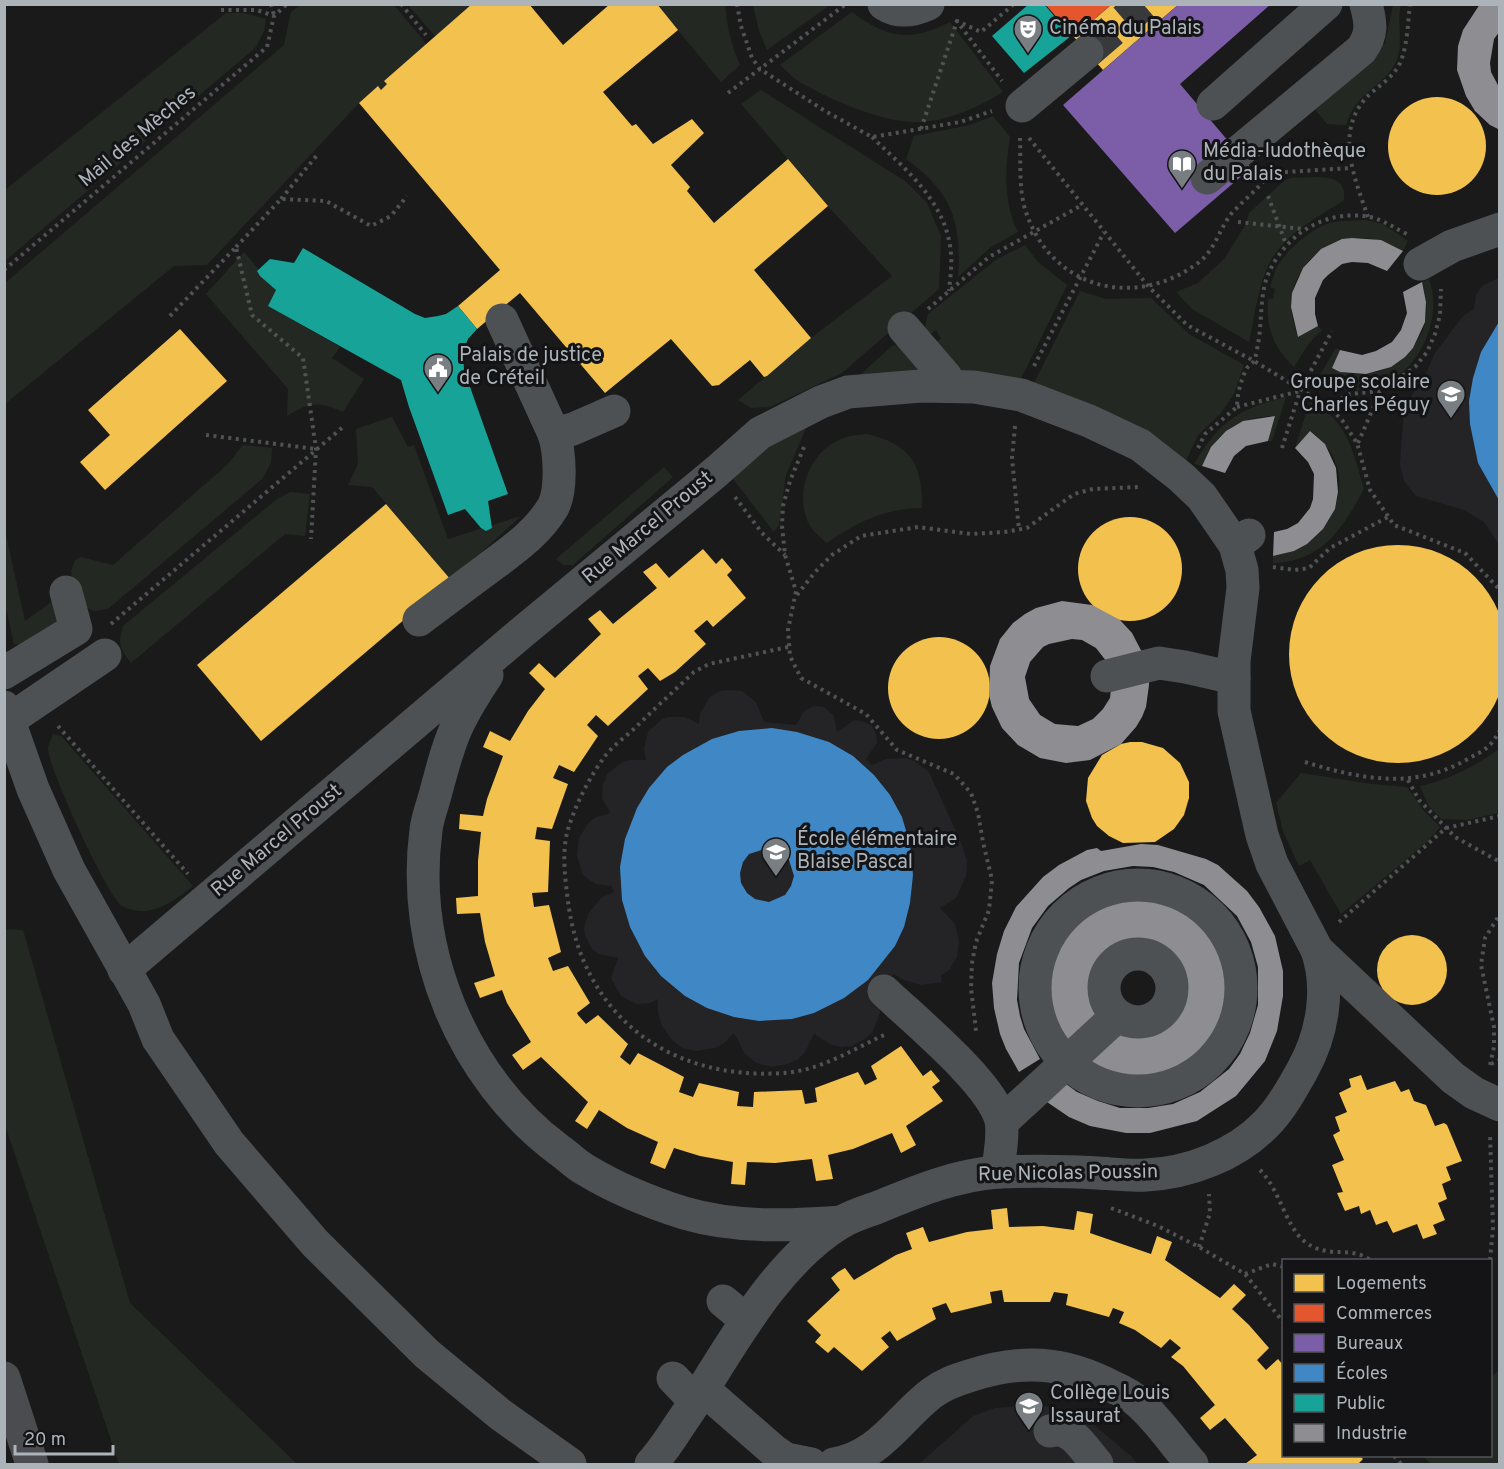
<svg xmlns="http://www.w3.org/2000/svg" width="1504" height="1469" viewBox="0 0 1504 1469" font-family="Overpass,sans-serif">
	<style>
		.built { fill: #242426 }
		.green { fill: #232922 }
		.homes { fill: #f2c14e }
		.shops { fill: #e4572e }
		.offices { fill: #7b5ea7 }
		.schools { fill: #3f88c5; fill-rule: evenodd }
		.public { fill: #17a398 }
		.industry { fill: #8d8d92 }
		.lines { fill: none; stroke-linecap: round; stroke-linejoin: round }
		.minor-tunnel { stroke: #37393a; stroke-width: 33; stroke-dasharray: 33 16; stroke-linecap: butt }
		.path { stroke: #505254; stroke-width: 4; stroke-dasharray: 3 4.5; stroke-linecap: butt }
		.minor { stroke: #4e5153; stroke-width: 33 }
		.highway { stroke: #4b4c4f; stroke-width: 33 }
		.labels { text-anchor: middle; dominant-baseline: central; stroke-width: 6; stroke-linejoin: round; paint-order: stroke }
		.poi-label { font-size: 20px; fill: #acb4ba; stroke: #141416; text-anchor: start }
		.street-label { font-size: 20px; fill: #acb4ba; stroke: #141416 }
	</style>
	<rect width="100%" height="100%" fill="#1a1a1a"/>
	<g class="built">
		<polygon points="1499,278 1499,544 1484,522 1464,510 1416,496 1404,481 1400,464 1404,408 1426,373 1435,353 1463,316 1474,309 1476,295 1483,285"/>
		<polygon points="730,690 742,691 756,702 764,722 796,725 804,711 814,706 824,707 834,716 837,732 854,720 864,722 872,726 876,734 877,743 866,759 872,765 886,759 906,758 916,762 929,772 962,845 967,861 966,876 956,898 940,908 955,924 959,941 957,957 950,969 941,976 942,982 921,985 904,980 894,974 876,991 880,1013 872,1033 865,1039 851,1046 841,1047 832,1045 814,1034 805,1052 797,1060 787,1064 772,1067 756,1063 745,1054 734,1033 723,1044 714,1048 697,1051 682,1048 672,1040 662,1026 658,1013 658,999 650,1003 637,1004 621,996 611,978 618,958 599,954 592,949 585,935 584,928 588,914 601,898 614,892 612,886 595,884 583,875 577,856 579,838 589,822 596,817 611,813 602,799 603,783 606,779 607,774 622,762 629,760 646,760 644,749 648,732 662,719 668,717 685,717 699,724 700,713 710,697 720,691"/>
		<polygon points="1029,1405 1062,1408 1093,1424 1131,1456 1138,1464 919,1464 973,1416 995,1408"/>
	</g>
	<g class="green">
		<polygon points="300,5 394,5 427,45 384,81 387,84 381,90 378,86 359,103 207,265 174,266 5,404 5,283 284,45 291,12"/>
		<polygon points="408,5 473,5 436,37"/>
		<path d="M657,5H725C727,26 731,45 740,65L721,82Z"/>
		<polygon points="753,5 753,4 830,5 767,50 759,31"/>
		<path d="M1393,5H1401C1396,23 1405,46 1395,64C1381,89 1357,90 1346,125L1327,124L1314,108L1385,43Z"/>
		<path d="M852,12C888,39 910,42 950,22L1003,92C979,107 946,122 917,122C885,123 833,101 805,85C796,81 788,72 780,65Z"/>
		<polygon points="226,13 244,13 266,19 264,32 255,48 5,261 5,190"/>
		<polygon points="761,90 905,181 927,203 941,236 939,289 842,373 770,407 751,408 738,400 811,338 892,276 828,206 741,104"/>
		<path d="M993,116L1010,137C1005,167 1003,203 1018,232L991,247L958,277C962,222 952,192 906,159L914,136L970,125Z"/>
		<path d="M1318,177C1335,178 1346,181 1344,200C1318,217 1286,233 1270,262C1258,285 1255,316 1249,342L1192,309L1176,292L1198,283L1224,259L1246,224L1249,213L1285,180L1291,178Z"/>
		<path d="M1365,220L1383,224L1408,241L1403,251C1393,246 1384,241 1373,239C1332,231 1292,263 1291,305C1291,316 1295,327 1298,337L1318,326L1322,330L1309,343L1294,367C1273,346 1266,329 1268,299H1273L1275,289L1270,287C1273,280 1274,271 1278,265C1288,249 1307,233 1324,225C1336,220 1352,221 1365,220Z"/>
		<polygon points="1025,245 1038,262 1067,285 1018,385 960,378 933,343 941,339 936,330 928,336 925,326 928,314 997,259"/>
		<path d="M244,252L276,290L268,306L340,347L332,358L364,379L343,412C319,401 310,402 287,416L288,389L206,294Z"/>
		<path d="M1429,279C1446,326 1410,390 1357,390C1343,390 1330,386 1317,380L1336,348L1340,350L1332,368C1368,387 1415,362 1425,323C1428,309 1426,296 1422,282Z"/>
		<polygon points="1080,291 1106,299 1151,298 1189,334 1244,365 1234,394 1221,413 1198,435 1183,467 1031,389"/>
		<polygon points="898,345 931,378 852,382 892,346"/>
		<path d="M1286,397L1272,441H1268L1275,416C1238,417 1216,432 1202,466L1194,464C1220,421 1238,409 1286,397Z"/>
		<path d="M1310,401C1348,421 1353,451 1364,489C1342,529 1323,561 1273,563V556C1336,546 1366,470 1310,431L1295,448Z"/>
		<polygon points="392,417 408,447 414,445 448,539 521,516 451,580 372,487 348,485 358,464 356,429"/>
		<polygon points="807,426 786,475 779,525 774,532 730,475 763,446"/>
		<path d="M867,434C912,445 922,463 922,508C885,508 857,522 827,543C820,537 812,531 808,522C794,491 811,449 844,438C851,435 859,435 867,434Z"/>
		<polygon points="243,445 272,448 271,463 262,479 108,609 94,611 87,608 74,587 71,571 75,560 81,557 113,565 228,464"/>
		<polygon points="664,467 673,477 573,565 564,565 556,559"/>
		<path d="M290,492L310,494L305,536L285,534L131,663C119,647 118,645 123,626L277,499Z"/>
		<polygon points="4,526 25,621 57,598 62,622 30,646 14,644 5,603"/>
		<path d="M53,734L61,736L193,886C172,902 150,920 122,906C109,899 46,764 48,747C49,743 52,738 53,734Z"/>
		<path d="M1499,749V813L1466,820L1441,819L1428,805L1420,786C1448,780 1476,766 1499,749Z"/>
		<polygon points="1301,773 1372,784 1407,787 1423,810 1440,827 1427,842 1341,914 1310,860 1299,866 1283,831 1276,803"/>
		<polygon points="4,929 23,930 130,1303 297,1464 119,1464 5,1125"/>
		<polygon points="1499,1371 1499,1464 1431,1464 1423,1456 1490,1456 1491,1376"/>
	</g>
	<g class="homes">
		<polygon points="472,4 529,4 563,45 610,4 657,4 678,30 603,92 632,126 636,124 653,144 692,119 704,133 671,165 690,187 687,191 714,223 788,159 828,206 754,270 811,338 767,376 764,377 750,360 719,385 712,386 671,339 605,393 520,293 477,329 458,306 500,270 359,103 378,86 381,90 387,84 384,81"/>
		<polygon points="1112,4 1179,4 1103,70 1074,37"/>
		<circle cx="1437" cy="146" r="49"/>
		<polygon points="180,329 227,381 105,490 80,462 110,435 88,410"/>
		<polygon points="386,504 451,580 261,741 197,665"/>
		<circle cx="1130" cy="569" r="52"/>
		<circle cx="1398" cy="654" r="109"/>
		<polygon points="703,549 716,564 722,558 732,570 727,575 746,598 713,627 707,620 694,631 706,644 675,672 660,681 648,668 638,676 648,689 608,726 596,715 587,725 598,736 574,772 559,765 553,778 568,784 552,829 537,827 535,839 550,841 548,892 532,893 534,907 549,905 561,952 548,958 553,971 568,966 590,1003 577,1013 578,1015 586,1024 598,1015 628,1044 620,1057 630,1065 638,1053 684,1077 679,1092 693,1097 699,1083 739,1092 737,1106 753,1107 754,1092 802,1090 805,1104 817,1102 815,1088 858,1072 865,1085 877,1079 871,1066 901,1046 923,1076 931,1070 940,1081 932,1087 943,1101 906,1126 916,1145 901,1153 892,1133 853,1149 828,1155 833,1179 816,1181 812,1159 775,1163 747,1162 745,1185 731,1184 733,1162 700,1156 674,1148 665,1169 650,1163 658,1142 627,1128 599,1110 587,1129 575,1121 588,1102 541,1057 523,1070 512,1055 531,1042 507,1003 502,990 480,998 474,983 495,976 485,942 480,913 457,914 456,898 478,896 478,861 481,832 459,829 460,814 483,816 487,799 503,756 483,747 490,731 510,741 528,711 545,689 529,673 539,663 555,678 601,634 588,619 600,610 613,624 657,588 643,572 656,563 669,578"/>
		<circle cx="939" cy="688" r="51"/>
		<polygon points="1130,742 1142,742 1163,748 1180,763 1189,782 1189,798 1184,815 1174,829 1155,842 1123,843 1109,836 1097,826 1092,818 1086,801 1088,778 1102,755 1121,744"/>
		<circle cx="1412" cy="970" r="35"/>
		<polygon points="1361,1075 1367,1090 1395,1081 1401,1092 1409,1089 1414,1101 1426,1105 1435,1126 1444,1123 1447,1125 1462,1161 1446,1167 1451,1180 1442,1184 1447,1199 1438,1203 1445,1220 1433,1225 1437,1234 1423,1239 1417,1224 1393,1233 1387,1221 1376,1225 1370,1210 1361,1214 1359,1206 1345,1211 1337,1193 1343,1192 1332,1165 1344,1160 1333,1135 1340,1131 1335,1117 1347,1112 1339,1093 1351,1087 1349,1079"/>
		<polygon points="1007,1208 1009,1227 1043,1226 1074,1230 1077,1211 1093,1214 1090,1233 1151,1254 1157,1236 1172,1242 1165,1260 1220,1298 1234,1284 1246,1295 1232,1309 1249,1325 1269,1348 1257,1360 1266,1370 1278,1359 1284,1366 1284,1456 1360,1456 1363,1459 1358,1464 1245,1464 1257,1455 1225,1418 1210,1430 1200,1418 1215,1405 1183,1366 1171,1357 1181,1348 1170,1339 1161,1348 1135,1330 1119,1323 1124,1312 1113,1308 1109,1317 1066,1305 1068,1294 1054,1292 1050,1302 1004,1302 1002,1290 990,1292 992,1303 951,1313 946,1303 932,1308 936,1319 897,1341 890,1331 881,1338 889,1347 862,1371 834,1347 828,1353 815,1342 821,1335 807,1321 840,1290 831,1278 838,1272 845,1268 854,1280 896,1255 912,1249 906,1233 923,1227 929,1242 967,1232 993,1229 991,1210"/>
	</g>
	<polygon class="shops" points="1045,4 1112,4 1074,37"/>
	<polygon class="offices" points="1179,4 1271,4 1180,84 1251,168 1175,233 1063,105"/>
	<g class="schools">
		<polygon points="1500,320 1500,502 1478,463 1470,424 1469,401 1473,378 1481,352"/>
		<path d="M772,728L797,732L829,742L853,756L874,775L890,795L902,817L910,844L913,875L910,903L904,927L895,946L868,980L844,998L814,1013L792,1019L759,1021L734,1017L707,1008L685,996L661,976L645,956L630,927L622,900L620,867L625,839L637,808L649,788L667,767L683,755L712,739L739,731ZM768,848L778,850L789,860L794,876L791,886L785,895L769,902L755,899L747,893L741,883L740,873L743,862L749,854Z"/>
	</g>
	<g class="public">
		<polygon points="1029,4 1044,4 1071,36 1024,73 992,36"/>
		<polygon points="303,248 415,314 425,318 438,316 446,314 458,306 477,329 468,339 463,351 464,370 508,494 488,501 492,528 486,531 481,528 465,509 448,515 409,407 401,380 268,306 276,290 260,276 257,271 270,259 294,263"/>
	</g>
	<g class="industry">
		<polygon points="1480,4 1500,4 1500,31 1494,39 1490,63 1491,72 1500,89 1500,130 1490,125 1475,111 1466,96 1457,70 1458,46 1463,30"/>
		<polygon points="1352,238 1381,240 1403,251 1387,271 1368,263 1352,262 1342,264 1328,275 1323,280 1315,298 1315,314 1318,326 1298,337 1291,307 1292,293 1303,268 1321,249 1342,239"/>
		<polygon points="1422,282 1426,302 1425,322 1413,348 1405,357 1391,367 1366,374 1340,372 1332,368 1340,350 1362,355 1376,351 1392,342 1401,330 1407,313 1403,292"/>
		<polygon points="1275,416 1268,441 1246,446 1234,456 1225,473 1202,466 1211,447 1226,431 1243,421"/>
		<polygon points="1310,431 1325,444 1336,468 1338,492 1335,509 1323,529 1307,544 1294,551 1273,556 1274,532 1287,529 1298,523 1310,508 1313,499 1314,474 1308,462 1295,448"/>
		<polygon points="1062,601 1092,605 1120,620 1132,633 1144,656 1110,666 1096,648 1082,640 1072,639 1049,644 1043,647 1030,662 1025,677 1029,699 1040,715 1055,724 1078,726 1093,719 1103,709 1110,698 1112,681 1149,672 1149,685 1146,707 1142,717 1136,727 1121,744 1090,760 1066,763 1040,758 1018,745 1002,728 992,707 989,695 990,666 1000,639 1013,623 1025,614 1036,608"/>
		<polygon points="1141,844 1158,845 1206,859 1218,865 1247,891 1259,907 1275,936 1283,971 1283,996 1277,1031 1265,1061 1236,1096 1197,1121 1150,1133 1126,1133 1090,1126 1069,1117 1047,1102 1062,1081 1077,1092 1098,1101 1120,1108 1148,1108 1173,1104 1200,1092 1229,1069 1240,1054 1250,1033 1258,1005 1258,967 1251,942 1237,916 1204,885 1174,872 1153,867 1133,866 1104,871 1081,880 1069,888 1048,906 1032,928 1019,963 1017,1000 1020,1016 1024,1029 1040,1059 1019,1072 1006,1049 1000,1034 994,1008 992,983 997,954 1004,931 1016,907 1043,877 1059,865 1087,850 1097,848 1101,851"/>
		<polygon points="1137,897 1150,898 1177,905 1199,920 1209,930 1223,954 1229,980 1227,1007 1223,1020 1218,1032 1201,1054 1190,1063 1166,1075 1139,1079 1112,1075 1087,1064 1123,1025 1133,1027 1153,1025 1169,1013 1175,1004 1178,985 1176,975 1165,958 1148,949 1137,948 1128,949 1110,959 1099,976 1098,985 1099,996 1105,1011 1067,1045 1053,1022 1047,996 1049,969 1058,943 1066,932 1085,913 1097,906 1123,898"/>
	</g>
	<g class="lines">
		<polyline class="minor-tunnel" points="1087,52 1143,4"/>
		<g class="path">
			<polyline points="271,4 274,15"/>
			<polyline points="401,4 426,35"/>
			<polyline points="737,4 741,26 752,58 760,69 825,111 872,137 960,122 992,111"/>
			<polyline points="221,10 257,10 274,16"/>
			<polyline points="956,20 1002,81"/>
			<polyline points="728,93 846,4"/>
			<polyline points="921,129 957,21 981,32 1014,4"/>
			<path d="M872,137C906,170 947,202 951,254C952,266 950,279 949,291"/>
			<path d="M1020,138C1021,162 1018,192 1027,215C1054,290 1136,309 1198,263C1215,250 1219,230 1231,214C1241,203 1253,193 1263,182"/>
			<polyline points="1029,138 1148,286 1187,325 1254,361 1328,406 1342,420 1357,443 1370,490 1394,525 1465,553 1500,590"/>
			<polyline points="1270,173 1351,168"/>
			<polyline points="1268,196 1286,244"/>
			<polyline points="281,199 318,154"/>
			<path d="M1368,217C1355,179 1335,134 1365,99C1375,88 1389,81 1398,67C1407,52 1408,22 1410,4"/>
			<polyline points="1238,222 1303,229"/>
			<polyline points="236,247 281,199 326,201 371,226 391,216 407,196"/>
			<polyline points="4,270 267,47 274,16 287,4"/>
			<polyline points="928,309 989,257 1082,205"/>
			<polyline points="170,316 236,247 252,315 303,358 316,449 311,539"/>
			<polyline points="1034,366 1104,232"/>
			<polyline points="1328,406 1350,394 1380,391 1415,367 1427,352 1435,334 1440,315 1441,289"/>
			<polyline points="1237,407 1300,391"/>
			<polyline points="1015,426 1012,458 1019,530"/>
			<polyline points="206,435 316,449"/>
			<polyline points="1358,443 1380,392"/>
			<polyline points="804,447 790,481 783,506 782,526 785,555 796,591 788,630 790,656 801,678 866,714 897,750 954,774 971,793 978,813 983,842 992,880 989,910 976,942 972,963 971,988 976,1031"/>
			<path d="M1198,448L1205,434L1237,407C1237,395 1241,379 1247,368C1249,365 1252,364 1254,361C1256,357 1257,349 1258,344C1262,323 1260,300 1266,280C1281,237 1324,208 1370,217C1384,220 1394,228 1407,234"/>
			<polyline points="1282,448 1300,391 1332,331"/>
			<polyline points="735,497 762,533 785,555"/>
			<polyline points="1273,567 1295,570 1309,568 1330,548 1388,517"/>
			<polyline points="797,595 815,572 832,555 861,536 918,527 971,534 1005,532 1027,528 1074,494 1093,489 1138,487"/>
			<polyline points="111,624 343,427"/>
			<path d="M788,647L709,664L694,672C674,691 654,709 635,728C625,737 613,746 605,756C589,778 574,807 567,833C562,854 565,879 568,901C582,1016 670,1081 783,1073C819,1071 852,1050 884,1035"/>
			<polyline points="58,726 188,874"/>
			<path d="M1305,762C1360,779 1413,790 1466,760C1485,749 1489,750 1500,730"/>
			<polyline points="1408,780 1419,800 1455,837 1500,862"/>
			<polyline points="1339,922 1446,828 1500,816"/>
			<polyline points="1491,1064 1500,1060"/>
			<polyline points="1490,1065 1494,1047 1494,1027 1481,965 1485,938 1500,914"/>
			<path d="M1260,1170C1280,1190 1285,1225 1304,1241C1327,1260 1350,1245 1370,1260"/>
			<polyline points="1111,1208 1158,1226 1199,1247 1245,1274 1284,1323"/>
			<polyline points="1199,1247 1210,1213 1209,1194"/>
			<polyline points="1490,1260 1493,1228 1490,1134"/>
			<polyline points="1245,1274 1272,1264 1284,1267"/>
			<polyline points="1394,1456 1401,1464"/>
		</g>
		<g class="minor">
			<path d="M884,4C898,13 913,11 928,4"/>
			<polyline points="1213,104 1326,4"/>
			<polyline points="1022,106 1087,52"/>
			<path d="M1207,178L1361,50C1373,34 1371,23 1366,4"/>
			<polyline points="1420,264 1452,246 1500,229"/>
			<polyline points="502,320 554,434"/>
			<polyline points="904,328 946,377 947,386"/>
			<polyline points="1249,535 1235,545 1242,570 1243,588 1234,661 1234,711 1262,835 1272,864 1317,950 1453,1078 1474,1093 1500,1105"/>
			<path d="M419,620C442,603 464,586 486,570C511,551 537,534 553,507C562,490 560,452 554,434L573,429L614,411"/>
			<polyline points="4,673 76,629 66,592"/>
			<path d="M487,675C477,690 467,706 459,722C447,746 441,774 434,799C431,809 427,820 426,830C410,951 462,1077 559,1150C568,1156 575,1164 584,1169C615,1188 649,1202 684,1213C735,1228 789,1226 842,1222"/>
			<polyline points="1107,676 1159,663 1185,667 1234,678"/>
			<polyline points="4,707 33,789 69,870 144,1004 158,1039 229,1143 315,1243 427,1354 501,1415 570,1464"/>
			<polyline points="9,720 105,655"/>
			<circle cx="1138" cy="988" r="103"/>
			<circle cx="1138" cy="988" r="34"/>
			<polyline points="124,970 520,634 716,472 760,433 821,402 848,392 921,386 974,387 1021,395 1089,421 1140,445 1181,477 1202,497 1235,545"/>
			<path d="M884,991C913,1019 993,1084 1001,1121C1004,1134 999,1158 998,1172"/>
			<polyline points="1002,1122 1117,1016"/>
			<polyline points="723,1301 746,1320"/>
			<polyline points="673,1378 695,1401"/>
			<polyline points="703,1389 773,1450 786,1459 811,1464"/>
			<path d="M1050,1431C1072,1424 1085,1451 1097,1464"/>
			<path d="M651,1464C665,1449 675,1431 687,1414C730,1349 772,1265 840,1223C851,1216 864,1212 876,1208C915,1192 955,1175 998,1172C1031,1171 1065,1171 1098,1173C1114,1174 1130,1176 1146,1175C1189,1173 1236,1155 1266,1124C1281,1109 1293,1087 1303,1069C1323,1033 1330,988 1317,950"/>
			<path d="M834,1464C880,1456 898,1419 932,1393C944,1384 956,1380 969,1376C1021,1359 1062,1361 1111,1386C1120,1390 1131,1395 1138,1402C1158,1419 1175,1445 1192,1464"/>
		</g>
		<polyline class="highway" points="4,1378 32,1464"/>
	</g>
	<defs>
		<g id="theatre-pin" transform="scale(1.5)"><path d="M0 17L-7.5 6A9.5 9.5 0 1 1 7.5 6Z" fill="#797e82" stroke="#141416"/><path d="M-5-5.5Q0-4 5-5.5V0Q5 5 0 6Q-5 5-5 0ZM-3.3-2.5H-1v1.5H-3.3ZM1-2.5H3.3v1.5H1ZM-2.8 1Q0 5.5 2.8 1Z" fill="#fff"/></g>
		<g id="library-pin" transform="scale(1.5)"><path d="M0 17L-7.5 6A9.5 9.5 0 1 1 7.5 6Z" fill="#797e82" stroke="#141416"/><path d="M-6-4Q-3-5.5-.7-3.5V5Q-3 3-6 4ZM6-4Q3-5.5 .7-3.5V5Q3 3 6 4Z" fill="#fff"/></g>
		<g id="civic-pin" transform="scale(1.5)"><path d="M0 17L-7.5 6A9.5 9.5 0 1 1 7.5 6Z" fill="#797e82" stroke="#141416"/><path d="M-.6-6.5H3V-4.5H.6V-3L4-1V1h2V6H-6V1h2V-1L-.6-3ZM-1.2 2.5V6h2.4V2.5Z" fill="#fff"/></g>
		<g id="school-pin" transform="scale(1.5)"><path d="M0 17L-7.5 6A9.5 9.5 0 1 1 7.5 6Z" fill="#797e82" stroke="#141416"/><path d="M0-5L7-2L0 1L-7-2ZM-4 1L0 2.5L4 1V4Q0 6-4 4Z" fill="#fff"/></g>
	</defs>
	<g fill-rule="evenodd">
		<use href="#theatre-pin" x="1028" y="29"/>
		<use href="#library-pin" x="1182" y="164"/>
		<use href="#civic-pin" x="438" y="368"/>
		<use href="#school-pin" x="1451" y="394"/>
		<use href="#school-pin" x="776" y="852"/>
		<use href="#school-pin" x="1029" y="1406"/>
	</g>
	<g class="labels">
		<g class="poi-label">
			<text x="1049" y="29">Cinéma du Palais</text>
			<text x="1203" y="152">Média-ludothèque<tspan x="1203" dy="23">du Palais</tspan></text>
			<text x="459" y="356">Palais de justice<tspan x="459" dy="23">de Créteil</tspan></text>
			<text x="1430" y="383" text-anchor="end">Groupe scolaire<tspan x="1430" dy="23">Charles Péguy</tspan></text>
			<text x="797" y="840">École élémentaire<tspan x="797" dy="23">Blaise Pascal</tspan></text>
			<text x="1050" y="1394">Collège Louis<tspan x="1050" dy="23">Issaurat</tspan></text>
		</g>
		<g class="street-label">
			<text transform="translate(138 137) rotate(-40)">Mail des Mèches</text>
			<text transform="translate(648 528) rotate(-40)">Rue Marcel Proust</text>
			<text transform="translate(277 841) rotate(-40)">Rue Marcel Proust</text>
			<text transform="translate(1068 1174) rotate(-1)">Rue Nicolas Poussin</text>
		</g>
	</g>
	<rect width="1504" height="1469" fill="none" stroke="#acb4ba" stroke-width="12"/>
	<rect x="1282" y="1259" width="210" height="198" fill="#141416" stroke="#515458" stroke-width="1.5"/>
	<rect x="1294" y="1274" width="30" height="18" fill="#f2c14e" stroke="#515458" stroke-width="1.5"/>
	<text x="1336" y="1289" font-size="18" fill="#acb4ba">Logements</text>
	<rect x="1294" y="1304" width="30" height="18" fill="#e4572e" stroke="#515458" stroke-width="1.5"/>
	<text x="1336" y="1319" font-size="18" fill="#acb4ba">Commerces</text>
	<rect x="1294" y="1334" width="30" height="18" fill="#7b5ea7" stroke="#515458" stroke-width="1.5"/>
	<text x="1336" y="1349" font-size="18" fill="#acb4ba">Bureaux</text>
	<rect x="1294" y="1364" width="30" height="18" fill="#3f88c5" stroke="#515458" stroke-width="1.5"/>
	<text x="1336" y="1379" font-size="18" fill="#acb4ba">Écoles</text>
	<rect x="1294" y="1394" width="30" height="18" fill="#17a398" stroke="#515458" stroke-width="1.5"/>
	<text x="1336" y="1409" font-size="18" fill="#acb4ba">Public</text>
	<rect x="1294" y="1424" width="30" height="18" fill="#8d8d92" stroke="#515458" stroke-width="1.5"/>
	<text x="1336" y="1439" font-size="18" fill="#acb4ba">Industrie</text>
	<path d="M15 1445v9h98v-9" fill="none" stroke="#acb4ba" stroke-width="3"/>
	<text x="24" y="1445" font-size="18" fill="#acb4ba" stroke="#141416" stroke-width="4.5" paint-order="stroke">20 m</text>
</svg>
